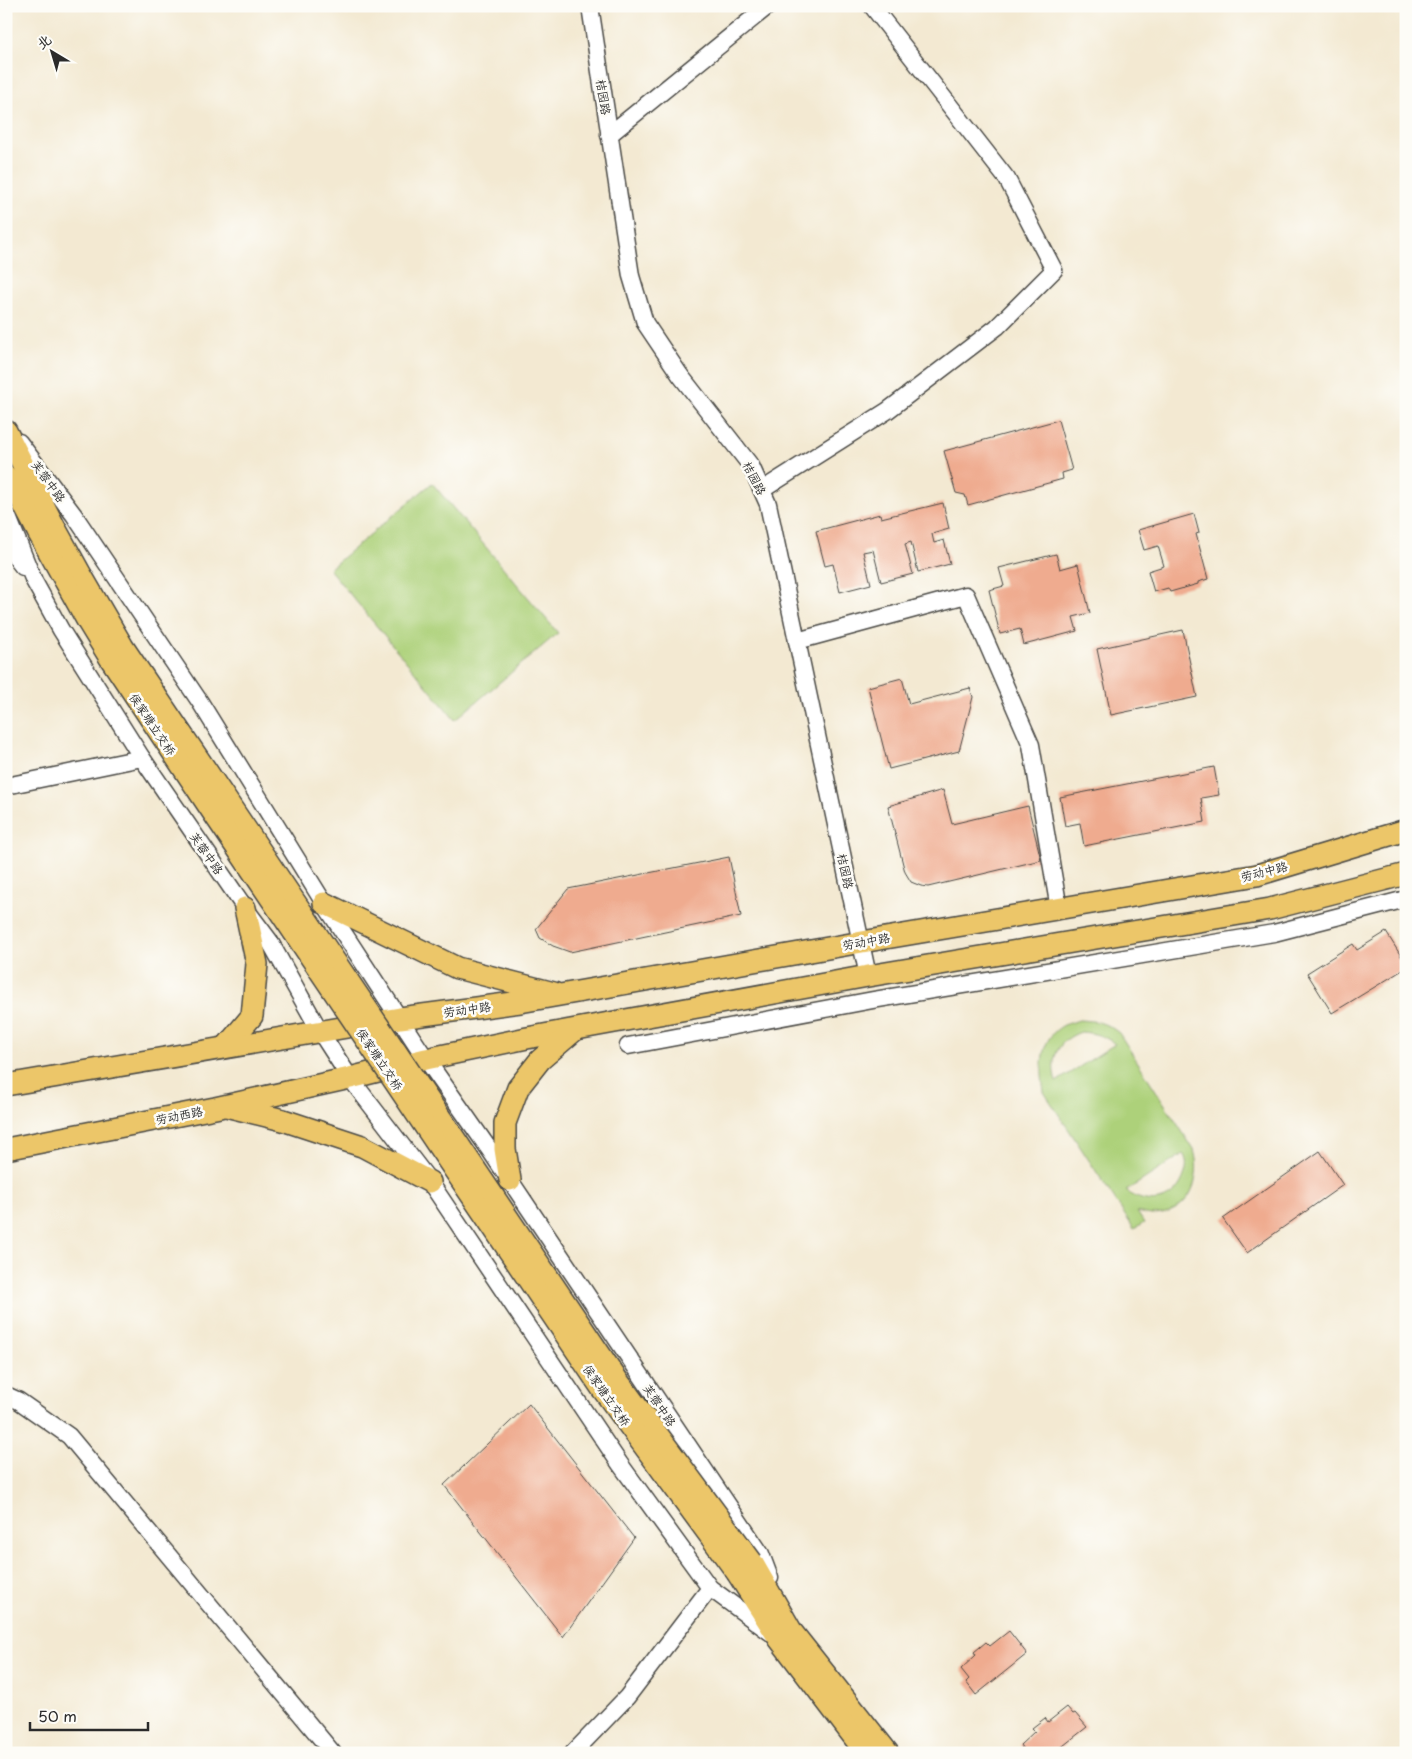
<svg xmlns="http://www.w3.org/2000/svg" width="1412" height="1759" viewBox="0 0 1412 1759" font-family="'Playpen Sans','LXGW WenKai TC',sans-serif">
	<style>
		.green { fill: #add17a; stroke: #6c7e52; fill-rule: evenodd }
		.building { fill: #efab8f }
		.lines { fill: none; stroke-linecap: round; stroke-linejoin: round }
		.minor-casing { stroke: #494844; stroke-width: 19 }
		.major-casing { stroke: #494844; stroke-width: 24 }
		.minor { stroke: #fff; stroke-width: 16 }
		.major { stroke: #ecc669; stroke-width: 21 }
		.major-bridge-casing { stroke: #494844; stroke-width: 24; stroke-linecap: butt }
		.major-bridge { stroke: #ecc669; stroke-width: 21 }
		.labels { text-anchor: middle; dominant-baseline: central; stroke-width: 5; stroke-linejoin: round; paint-order: stroke }
		.street-label { font-size: 12px; fill: #2b2b2b; stroke: #fdfcf7 }
	</style>
	<rect width="100%" height="100%" fill="#fdfcf7"/>
	<filter id="ink" filterUnits="userSpaceOnUse"><feTurbulence type="fractalNoise" baseFrequency=".02" numOctaves="2"/><feDisplacementMap in="SourceGraphic" scale="10" xChannelSelector="R" yChannelSelector="G"/><feConvolveMatrix kernelMatrix="1 2 1 2 8 2 1 2 1" color-interpolation-filters="sRGB"/></filter>
	<filter id="wash" filterUnits="userSpaceOnUse"><feTurbulence type="fractalNoise" baseFrequency=".0096" numOctaves="4" result="noise"/><feDisplacementMap in="SourceGraphic" scale="20" xChannelSelector="R" yChannelSelector="G"/><feGaussianBlur stdDeviation="1.12" result="paint"/><feColorMatrix in="noise" values="0 0 0 0 0 0 0 0 0 0 0 0 0 0 0 0 0 1.4 0 .05"/><feComposite in="paint" operator="in"/></filter>
	<g filter="url(#wash)">
		<rect width="100%" height="100%" fill="#f3e9d2"/>
		<g class="green">
			<polygon points="432,483 558,633 455,720 329,569"/>
			<path d="M1079,1020C1097,1021 1105,1022 1119,1033L1194,1150C1203,1181 1188,1215 1152,1215C1147,1215 1142,1213 1137,1212L1144,1223L1134,1229L1044,1092C1040,1068 1039,1038 1064,1025C1069,1023 1074,1022 1079,1020ZM1081,1032C1095,1033 1105,1036 1115,1044L1056,1082C1049,1058 1058,1040 1081,1032ZM1183,1154C1187,1159 1187,1167 1185,1173C1176,1203 1149,1208 1126,1191Z"/>
		</g>
		<g id="blocks">
			<g class="building">
				<polygon points="1058,420 1072,470 1062,473 1063,479 968,505 965,495 956,493 944,451"/>
				<polygon points="943,503 949,529 932,534 934,543 944,540 950,564 918,572 911,542 905,544 913,574 881,582 873,550 863,552 871,584 840,592 833,564 825,566 816,531 880,514 881,518"/>
				<polygon points="1194,514 1199,533 1196,534 1208,579 1198,582 1198,584 1170,592 1168,588 1154,592 1148,571 1164,566 1158,546 1144,550 1138,530"/>
				<polygon points="1056,554 1060,569 1078,564 1090,613 1073,617 1077,631 1024,645 1020,629 1000,634 989,590 1004,586 999,568"/>
				<polygon points="1183,630 1197,697 1111,715 1097,649"/>
				<polygon points="902,678 909,704 970,688 973,697 959,751 889,769 868,687"/>
				<polygon points="1214,767 1219,795 1201,798 1205,822 1084,846 1080,823 1065,826 1060,797"/>
				<polygon points="943,790 952,824 1028,806 1041,860 928,887 921,886 911,882 905,872 888,806"/>
				<polygon points="729,857 741,916 570,952 553,946 540,938 536,929 568,889"/>
				<polygon points="1386,932 1406,964 1406,968 1332,1013 1307,973 1353,944 1357,950"/>
				<polygon points="1320,1151 1343,1185 1247,1253 1223,1219"/>
				<polygon points="529,1404 634,1538 563,1637 444,1485"/>
				<polygon points="1009,1631 1027,1654 976,1695 966,1682 969,1679 961,1669 976,1655 974,1652 986,1642 990,1646"/>
				<polygon points="1067,1707 1073,1714 1075,1713 1087,1727 1054,1753 1026,1753 1020,1745 1035,1731 1032,1728 1045,1718 1048,1722"/>
			</g>
		</g>
	</g>
	<g filter="url(#ink)">
		<use href="#blocks" fill-opacity="0" stroke="#494844" stroke-width="1"/>
		<g class="lines">
			<g class="minor-casing">
				<g id="minor">
					<polyline points="590,6 631,276 645,323 680,375 751,466 768,504 868,976"/>
					<polyline points="609,135 768,6"/>
					<polyline points="19,442 74,515 200,702 324,903 426,1059 489,1149 761,1554 770,1578"/>
					<polyline points="762,490 887,411 997,327 1054,270 1007,179 872,6"/>
					<polyline points="6,512 34,581 61,630 142,758 245,908 269,940 321,1033 350,1078 430,1182 620,1464 710,1588 774,1635"/>
					<polyline points="6,545 23,567"/>
					<polyline points="797,641 966,595 1031,745 1059,909"/>
					<polyline points="6,786 142,758"/>
					<polyline points="628,1046 873,1000 1274,933 1406,899"/>
					<polyline points="6,1395 19,1401 69,1436 333,1753"/>
					<polyline points="573,1753 627,1697 710,1588"/>
				</g>
			</g>
			<g class="major-casing">
				<g id="major">
					<polyline points="6,431 54,526"/>
					<polyline points="6,476 16,490 39,534"/>
					<polyline points="324,903 457,968 554,993"/>
					<polyline points="226,1047 252,1016 257,964 245,908"/>
					<polyline points="6,1085 400,1018 520,1002 862,942 1257,875 1406,830"/>
					<polyline points="230,1107 283,1120 362,1146 430,1182"/>
					<polyline points="6,1149 215,1108 350,1078 426,1059 527,1038 868,976 1270,909 1406,874"/>
					<polyline points="510,1180 505,1149 505,1123 518,1088 540,1060 575,1030"/>
					<polyline points="752,1562 792,1632 888,1753"/>
					<polyline points="738,1574 780,1640 866,1753"/>
				</g>
			</g>
			<use href="#minor" class="minor"/>
			<use href="#major" class="major"/>
			<g class="major-bridge-casing">
				<g id="major-bridge">
					<polyline points="54,526 80,573 123,647 618,1381 752,1562"/>
					<polyline points="39,534 88,622 110,658 214,814 603,1390 738,1574"/>
				</g>
			</g>
			<use href="#major-bridge" class="major-bridge"/>
		</g>
	</g>
	<g class="labels">
		<g class="street-label">
			<text transform="translate(604 97) rotate(81)">桔园路</text>
			<text transform="translate(755 478) rotate(63)">桔园路</text>
			<text transform="translate(49 481) rotate(54)">芙蓉中路</text>
			<text transform="translate(153 724) rotate(56)">侯家塘立交桥</text>
			<text transform="translate(207 853) rotate(55)">芙蓉中路</text>
			<text transform="translate(846 871) rotate(78)">桔园路</text>
			<text transform="translate(1264 871) rotate(-14)">劳动中路</text>
			<text transform="translate(866 941) rotate(-10)">劳动中路</text>
			<text transform="translate(467 1009) rotate(-8)">劳动中路</text>
			<text transform="translate(380 1059) rotate(56)">侯家塘立交桥</text>
			<text transform="translate(179 1115) rotate(-11)">劳动西路</text>
			<text transform="translate(607 1395) rotate(55)">侯家塘立交桥</text>
			<text transform="translate(660 1405) rotate(56)">芙蓉中路</text>
		</g>
	</g>
	<rect width="1412" height="1759" fill="none" stroke="#fdfcf7" stroke-width="25"/>
	<g transform="translate(52 52) rotate(322)" stroke="#fdfcf7" stroke-width="4" paint-order="stroke">
	<path d="M0-4L9 19L0 12L-9 19Z" fill="#2b2b2b"/>
	<text y="-8" font-size="14" font-weight="bold" text-anchor="middle" fill="#2b2b2b">北</text>
	</g>
	<path d="M30 1722v8h118v-8" fill="none" stroke="#2b2b2b" stroke-width="2.5"/>
	<text x="38" y="1722" font-size="15" fill="#2b2b2b" stroke="#fdfcf7" stroke-width="4" paint-order="stroke">50 m</text>
</svg>
